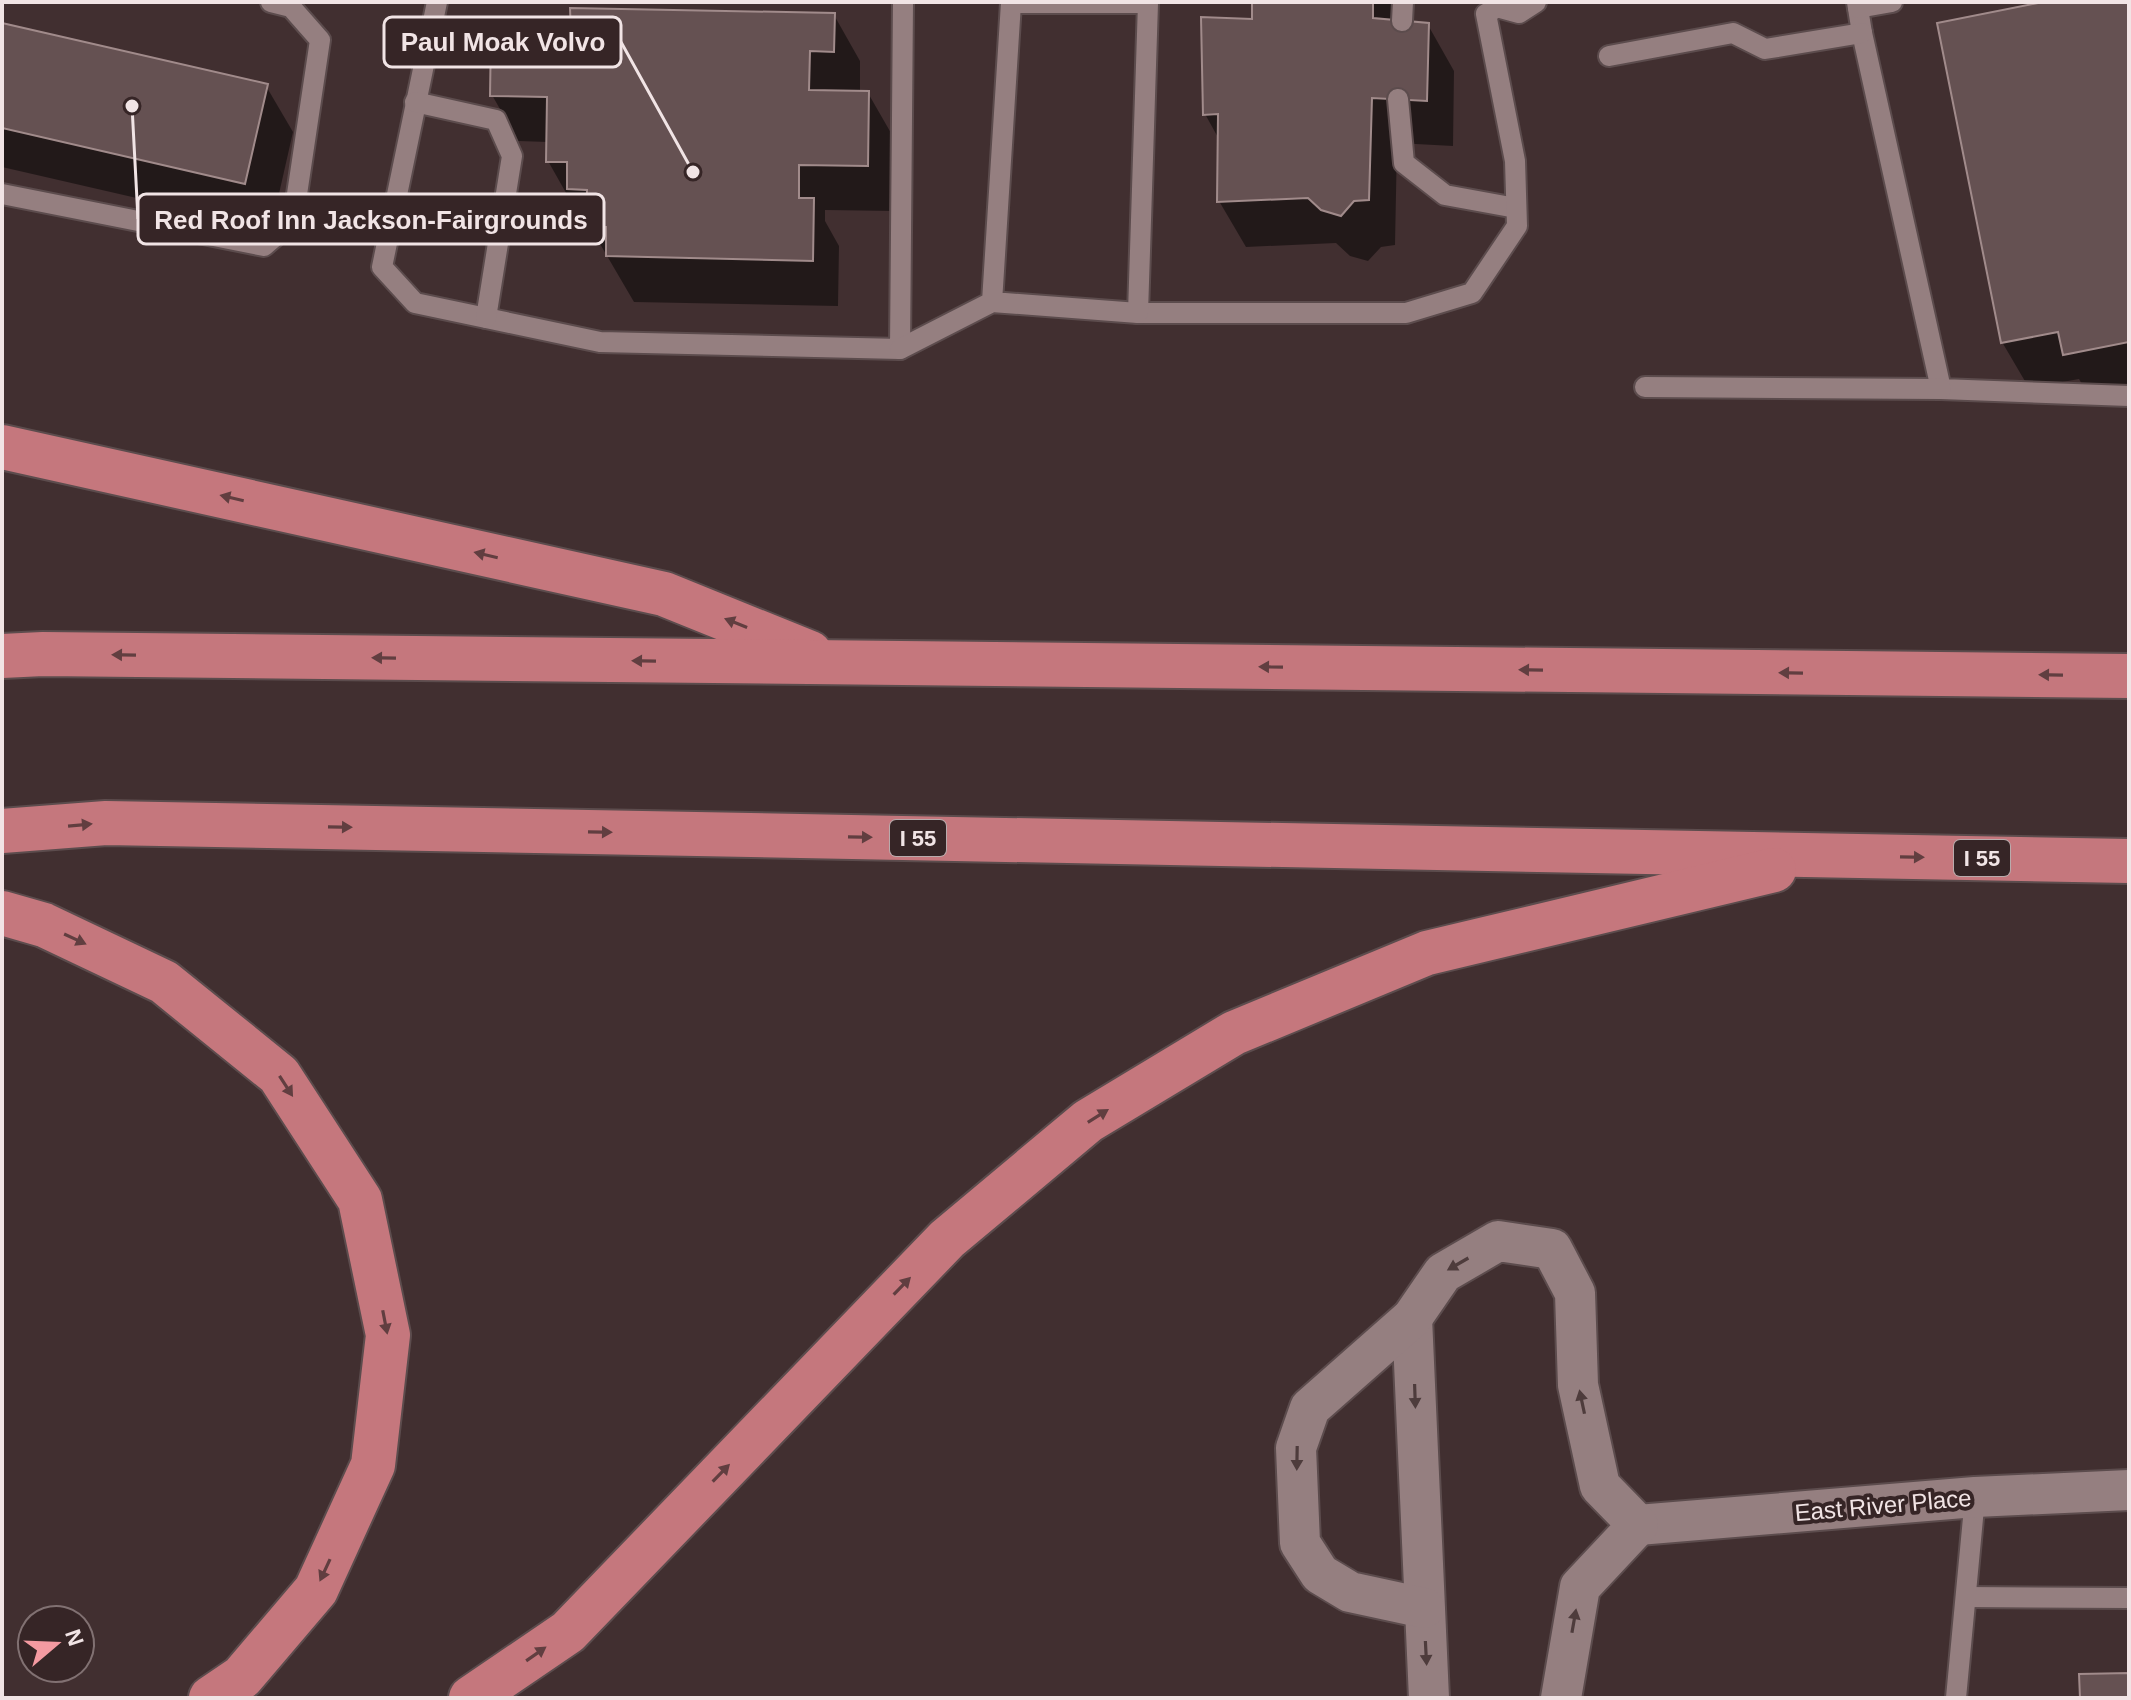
<svg xmlns="http://www.w3.org/2000/svg" width="2131" height="1700" viewBox="0 0 2131 1700" font-family="Helvetica,sans-serif">
	<style>
		.shadow { fill: #0007 }
		.building { fill: #655152; stroke: #a18b8b; stroke-width: 2 }
		.lines { fill: none; stroke-linecap: round; stroke-linejoin: round }
		.service-casing { stroke: #5c4c4d; stroke-width: 24 }
		.minor-casing { stroke: #5c4c4d; stroke-width: 44 }
		.motorway-casing { stroke: #5c4c4d; stroke-width: 48 }
		.service { stroke: #957f80; stroke-width: 20 }
		.minor { stroke: #957f80; stroke-width: 40 }
		.motorway { stroke: #c5777d; stroke-width: 44 }
		.oneway { fill: #613e40 }
		.oneway2 { fill: #4e3c3c }
		.labels { text-anchor: middle; dominant-baseline: central; stroke-width: 8; stroke-linejoin: round; paint-order: stroke }
		.shield { fill: #362526; stroke: #b9abac; stroke-width: 2 }
		.shield-label { font-size: 22px; font-weight: bold; fill: #f1e4e5 }
		.street-label { font-size: 24px; fill: #f1e4e5; stroke: #362526 }
		.leader { fill: none; stroke: #f1e4e5; stroke-width: 3 }
		.callout-dot { fill: #f1e4e5; stroke: #362526; stroke-width: 3 }
		.callout { fill: #362526; stroke: #f1e4e5; stroke-width: 3 }
		.callout-label { font-size: 26px; text-anchor: middle; font-weight: bold; fill: #f1e4e5 }
	</style>
	<rect width="100%" height="100%" fill="#412f30"/>
	<g class="shadow">
		<polygon points="1254,2 1400,2 1399,22 1428,25 1454,71 1453,146 1397,143 1395,245 1381,247 1368,261 1350,256 1336,243 1246,247 1219,201 1220,141 1205,114 1254,21"/>
		<polygon points="2053,2 2129,2 2129,392 2091,400 2079,379 2029,388 2002,342"/>
		<polygon points="834,15 860,61 860,93 868,93 895,140 894,211 825,210 825,221 839,246 838,306 634,302 579,208 574,207 548,161 548,142 518,141 492,95 573,37"/>
		<polygon points="2,25 266,86 293,132 271,229 2,167"/>
	</g>
	<g class="building">
		<polygon points="1252,2 1373,2 1373,18 1429,23 1427,101 1372,98 1369,200 1354,201 1341,216 1321,210 1308,198 1217,202 1218,114 1203,115 1201,17 1252,19"/>
		<polygon points="2043,2 2129,2 2129,342 2063,355 2058,332 2001,343 1937,23"/>
		<polygon points="570,8 835,13 834,52 810,51 809,90 869,91 868,166 799,165 799,198 814,198 813,261 606,256 606,227 586,227 587,190 567,189 567,162 546,162 547,97 490,96 491,33 571,35"/>
		<polygon points="2,23 268,84 245,184 2,128"/>
		<polygon points="2129,1673 2129,1698 2080,1698 2079,1674"/>
	</g>
	<g class="lines">
		<g class="service-casing">
			<g id="service">
				<polyline points="437,2 382,267 415,303 600,342 900,349 903,2"/>
				<polyline points="1497,2 1497,7 1519,13 1536,2"/>
				<polyline points="1857,2 1862,33 1941,389 2129,396"/>
				<polyline points="1858,8 1892,2"/>
				<polyline points="1402,21 1403,2"/>
				<polyline points="1609,56 1733,33 1765,49 1862,33"/>
				<polyline points="1398,99 1404,163 1445,195 1516,208"/>
				<polyline points="415,102 496,120 512,156 486,318"/>
				<polyline points="2,194 264,246 293,221 320,40 291,7 271,2"/>
				<polyline points="1138,313 1406,313 1472,293 1517,226 1515,161 1486,14 1497,7"/>
				<polyline points="900,349 992,302 1011,3 1148,3 1138,313 992,302"/>
				<polyline points="1645,387 1941,389"/>
				<polyline points="1966,1597 2129,1598"/>
				<polyline points="1956,1698 1975,1497"/>
			</g>
		</g>
		<g class="minor-casing">
			<g id="minor">
				<polyline points="1412,1318 1429,1698"/>
				<polyline points="1638,1525 1975,1497 2129,1490"/>
				<polyline points="1424,1608 1350,1592 1320,1574 1300,1543 1296,1448 1310,1408 1412,1318 1443,1273 1498,1241 1552,1249 1575,1293 1578,1385 1600,1486 1638,1525 1580,1587 1561,1698"/>
			</g>
		</g>
		<g class="motorway-casing">
			<g id="motorway">
				<polyline points="2,447 664,594 810,653"/>
				<polyline points="2,656 43,654 2129,676"/>
				<polyline points="2,831 106,823 2129,861"/>
				<polyline points="2,913 44,925 164,982 279,1075 360,1200 388,1335 373,1465 316,1590 242,1677 211,1698"/>
				<polyline points="471,1698 568,1632 947,1239 1088,1121 1234,1033 1427,953 1774,870"/>
			</g>
		</g>
		<use href="#service" class="service"/>
		<use href="#minor" class="minor"/>
		<use href="#motorway" class="motorway"/>
	</g>
	<defs><path id="oneway-solid" d="M-6-.8H1V-3.2L6.5 0L1 3.2V.8H-6Z" transform="scale(2)"/></defs>
	<g class="oneway">
		<use href="#oneway-solid" transform="translate(232 498) rotate(-167)"/>
		<use href="#oneway-solid" transform="translate(486 555) rotate(-167)"/>
		<use href="#oneway-solid" transform="translate(736 623) rotate(-158)"/>
		<use href="#oneway-solid" transform="translate(124 655) rotate(-179)"/>
		<use href="#oneway-solid" transform="translate(384 658) rotate(-179)"/>
		<use href="#oneway-solid" transform="translate(644 661) rotate(-179)"/>
		<use href="#oneway-solid" transform="translate(1271 667) rotate(-179)"/>
		<use href="#oneway-solid" transform="translate(1531 670) rotate(-179)"/>
		<use href="#oneway-solid" transform="translate(1791 673) rotate(-179)"/>
		<use href="#oneway-solid" transform="translate(2051 675) rotate(-179)"/>
		<use href="#oneway-solid" transform="translate(80 825) rotate(-5)"/>
		<use href="#oneway-solid" transform="translate(340 827) rotate(1)"/>
		<use href="#oneway-solid" transform="translate(600 832) rotate(1)"/>
		<use href="#oneway-solid" transform="translate(860 837) rotate(1)"/>
		<use href="#oneway-solid" transform="translate(1912 857) rotate(1)"/>
		<use href="#oneway-solid" transform="translate(75 939) rotate(25)"/>
		<use href="#oneway-solid" transform="translate(286 1086) rotate(57)"/>
		<use href="#oneway-solid" transform="translate(1098 1116) rotate(-32)"/>
		<use href="#oneway-solid" transform="translate(902 1286) rotate(-46)"/>
		<use href="#oneway-solid" transform="translate(385 1322) rotate(79)"/>
		<use href="#oneway-solid" transform="translate(721 1473) rotate(-46)"/>
		<use href="#oneway-solid" transform="translate(325 1570) rotate(115)"/>
		<use href="#oneway-solid" transform="translate(536 1654) rotate(-35)"/>
	</g>
	<g class="oneway2">
		<use href="#oneway-solid" transform="translate(1458 1264) rotate(150)"/>
		<use href="#oneway-solid" transform="translate(1415 1396) rotate(88)"/>
		<use href="#oneway-solid" transform="translate(1582 1402) rotate(-102)"/>
		<use href="#oneway-solid" transform="translate(1297 1458) rotate(91)"/>
		<use href="#oneway-solid" transform="translate(1574 1621) rotate(-80)"/>
		<use href="#oneway-solid" transform="translate(1426 1653) rotate(87)"/>
	</g>
	<g class="labels">
		<g class="shield">
			<rect x="890" y="820" width="56" height="36" rx="6"/>
			<rect x="1954" y="840" width="56" height="36" rx="6"/>
		</g>
		<g class="shield-label">
			<text x="918" y="838">I 55</text>
			<text x="1982" y="858">I 55</text>
		</g>
		<g class="street-label">
			<text transform="translate(1883 1505) rotate(-5)">East River Place</text>
		</g>
	</g>
	<path class="leader" d="M693 172L621 42M132 106L138 219"/>
	<g class="callout-dot">
		<circle cx="693" cy="172" r="8"/>
		<circle cx="132" cy="106" r="8"/>
	</g>
	<g class="callout">
		<rect x="384" y="17" width="237" height="50" rx="8"/>
		<rect x="138" y="194" width="466" height="50" rx="8"/>
	</g>
	<g class="callout-label">
		<text x="503" y="51">Paul Moak Volvo</text>
		<text x="371" y="229">Red Roof Inn Jackson-Fairgrounds</text>
	</g>
	<rect width="2131" height="1700" fill="none" stroke="#f1e4e5" stroke-width="8"/>
	<g transform="translate(56 1644) rotate(71)"><circle r="38" fill="#362526" stroke="#817172" stroke-width="2"/>
	<path d="M0-6L14 30L0 20L-14 30Z" fill="#f49aa1"/>
	<text y="-12" font-size="22" font-weight="bold" text-anchor="middle" fill="#f1e4e5">N</text>
	</g>
</svg>
